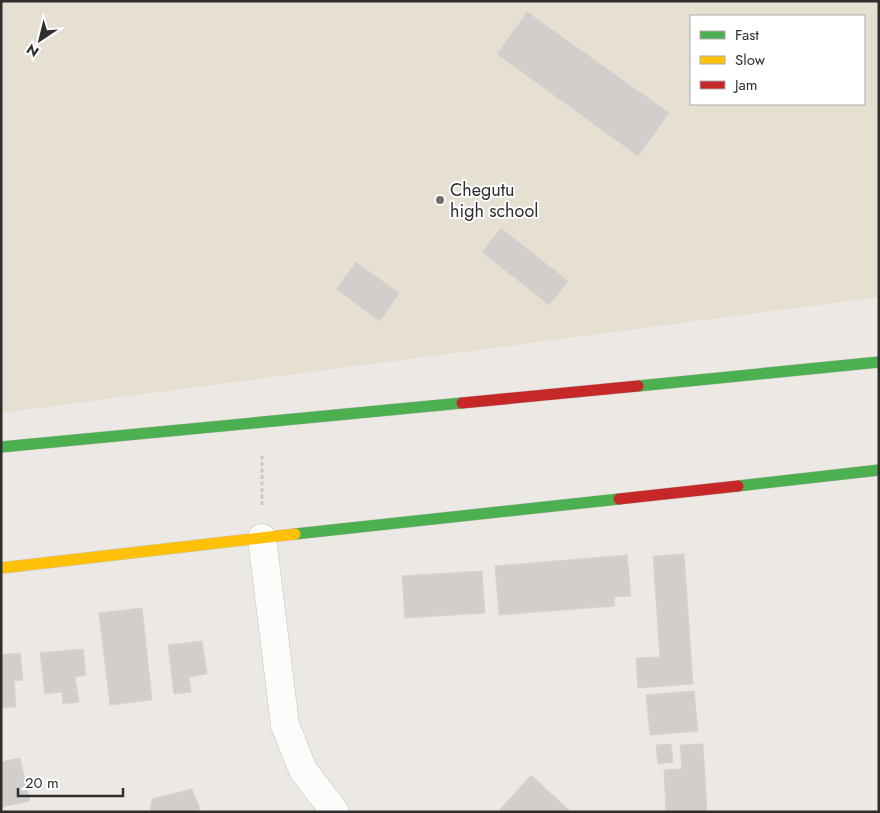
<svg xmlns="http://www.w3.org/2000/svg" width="880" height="813" viewBox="0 0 880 813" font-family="Jost,sans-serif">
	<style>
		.education { fill: #e6e0d3; fill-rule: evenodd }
		.building { fill: #d1cecb; stroke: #d7d4d0 }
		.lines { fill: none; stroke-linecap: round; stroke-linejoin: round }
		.street-casing { stroke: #c5c4c5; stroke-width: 29 }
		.fast-casing { stroke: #c5c4c5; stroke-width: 12 }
		.slow-casing { stroke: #c5c4c5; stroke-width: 12 }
		.jam-casing { stroke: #c5c4c5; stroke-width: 12 }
		.path { stroke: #c9c9c8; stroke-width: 3; stroke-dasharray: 4 2.5; stroke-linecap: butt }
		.street { stroke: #fcfcfb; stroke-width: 28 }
		.fast { stroke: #4caf50; stroke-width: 11 }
		.slow { stroke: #ffc107; stroke-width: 11 }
		.jam { stroke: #c62828; stroke-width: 11 }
		.poi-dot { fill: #706f6e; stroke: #fff; stroke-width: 2 }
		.labels { text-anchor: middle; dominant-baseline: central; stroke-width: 4; stroke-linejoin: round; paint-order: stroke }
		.poi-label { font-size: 18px; fill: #2e2e2e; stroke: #fff; text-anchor: start }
	</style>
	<rect width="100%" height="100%" fill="#ece8e4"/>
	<path class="education" d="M1,1H879V297L1,413ZM691,16H864V104H691Z"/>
	<g class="building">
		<polygon points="527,12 669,113 638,156 497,54"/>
		<polygon points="501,228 568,281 549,305 482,252"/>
		<polygon points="356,262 399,293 380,321 336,289"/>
		<polygon points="684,554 693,684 638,688 636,658 660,657 653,556"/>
		<polygon points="627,555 631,596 614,597 615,606 499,615 495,566"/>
		<polygon points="482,571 485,613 405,618 402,576"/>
		<polygon points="142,608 152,700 110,705 99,613"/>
		<polygon points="202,641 207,674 189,677 191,692 174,694 168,645"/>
		<polygon points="83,649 86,675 75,677 79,702 63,704 62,692 45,694 40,653"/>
		<polygon points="20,653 23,680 14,681 16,707 1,708 1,655"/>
		<polygon points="694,691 698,731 650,735 646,695"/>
		<polygon points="671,744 673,762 658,764 656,745"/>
		<polygon points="703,744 707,812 666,812 664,770 682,769 680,745"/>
		<polygon points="20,758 30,801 1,807 1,762"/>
		<polygon points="531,775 571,812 498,812"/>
		<polygon points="192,789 200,809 198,812 150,812 152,799"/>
	</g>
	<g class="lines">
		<g class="street-casing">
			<polyline id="street" points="262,538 285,725 303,770 335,812"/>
		</g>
		<g class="fast-casing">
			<g id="fast">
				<polyline points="638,386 879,362"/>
				<polyline points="1,447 462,403"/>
				<polyline points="738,486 879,470"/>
				<polyline points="295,534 619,499"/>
			</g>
		</g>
		<g class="slow-casing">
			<polyline id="slow" points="1,568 295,534"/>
		</g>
		<g class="jam-casing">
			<g id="jam">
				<polyline points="462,403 638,386"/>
				<polyline points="619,499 738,486"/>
			</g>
		</g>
		<polyline class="path" points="262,505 262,454"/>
		<use href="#street" class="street"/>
		<use href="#fast" class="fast"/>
		<use href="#slow" class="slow"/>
		<use href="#jam" class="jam"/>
	</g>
	<circle class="poi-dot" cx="440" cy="200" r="5"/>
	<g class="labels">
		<g class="poi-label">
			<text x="450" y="190">Chegutu<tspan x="450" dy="21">high school</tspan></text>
		</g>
	</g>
	<rect width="880" height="813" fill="none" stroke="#2e2e2e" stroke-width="5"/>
	<rect x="690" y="15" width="175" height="90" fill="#ffffff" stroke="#ababab"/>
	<rect x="700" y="31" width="25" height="8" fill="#4caf50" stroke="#ababab"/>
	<text x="735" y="40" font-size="15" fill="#2e2e2e">Fast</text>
	<rect x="700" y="56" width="25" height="8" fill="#ffc107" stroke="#ababab"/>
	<text x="735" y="65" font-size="15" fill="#2e2e2e">Slow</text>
	<rect x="700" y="81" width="25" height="8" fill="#c62828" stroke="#ababab"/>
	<text x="735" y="90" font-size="15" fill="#2e2e2e">Jam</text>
	<g transform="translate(40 40) rotate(215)" stroke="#ffffff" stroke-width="4" paint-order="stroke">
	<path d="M0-4L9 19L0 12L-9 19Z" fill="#2e2e2e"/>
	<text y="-8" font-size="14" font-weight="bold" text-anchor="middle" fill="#2e2e2e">N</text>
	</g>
	<path d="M18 788v8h105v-8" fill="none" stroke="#2e2e2e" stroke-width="2.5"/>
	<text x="25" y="788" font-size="15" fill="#2e2e2e" stroke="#ffffff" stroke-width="4" paint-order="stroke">20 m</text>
</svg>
